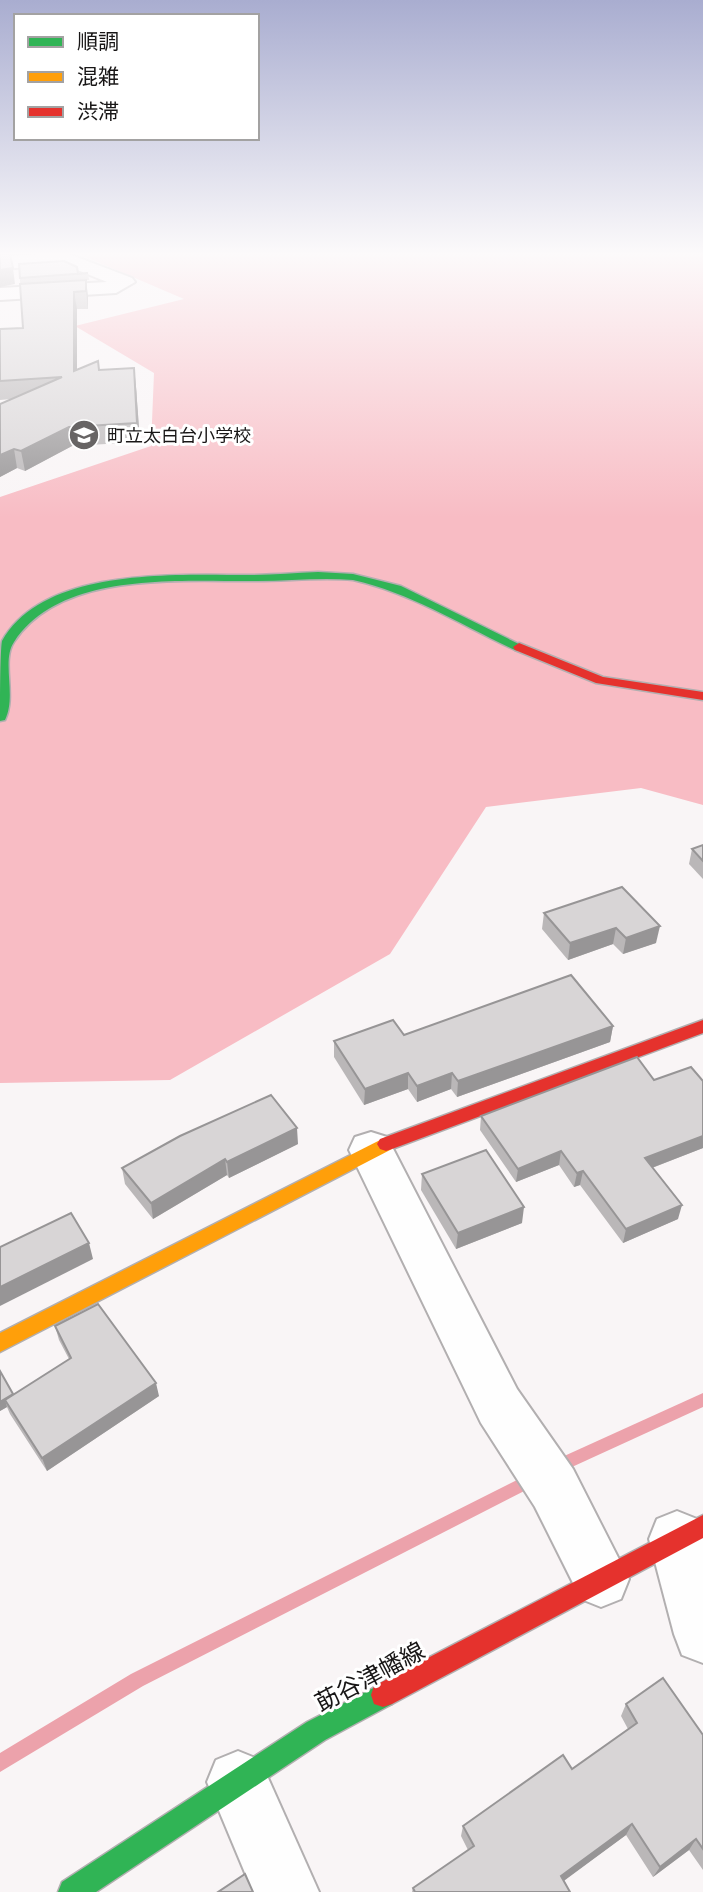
<svg xmlns="http://www.w3.org/2000/svg" width="703" height="1892" viewBox="0 0 703 1892" font-family="'DejaVu Sans','Noto Sans JP',sans-serif">
	<style>
		.forest { fill: #f8bcc4 }
		.lines { fill: none; stroke-linecap: round; stroke-linejoin: round }
		.stream { fill: #eca2ab; fill-rule: evenodd }
		.street-casing { stroke: #b2afb0; stroke-width: 4 }
		.fast-casing { stroke: #b2afb0; stroke-width: 3 }
		.slow-casing { stroke: #b2afb0; stroke-width: 3 }
		.jam-casing { stroke: #b2afb0; stroke-width: 3 }
		.street { fill: #fefefe; fill-rule: evenodd }
		.fast { fill: #30b455; fill-rule: evenodd }
		.slow { fill: #ff9f0a; fill-rule: evenodd }
		.jam { fill: #e5322d; fill-rule: evenodd }
		.wall { fill: #bab7b8 }
		.shaded-wall { fill: #979596 }
		.building { fill: #d8d5d6; stroke: #979596; stroke-width: 2 }
		.labels { text-anchor: middle; dominant-baseline: central; stroke-width: 6; stroke-linejoin: round; paint-order: stroke }
		.far-poi-label { font-size: 18px; fill: #181616; stroke: #fff; text-anchor: start }
		.near-street-label { font-size: 24px; fill: #181616; stroke: #fff }
	</style>
	<rect width="100%" height="100%" fill="#f9f5f6"/>
	<polygon class="forest" points="79,254 703,254 703,805 641,788 486,807 390,954 170,1080 0,1083 0,497 151,446 154,373 75,326 184,299"/>
	<g class="lines">
		<g class="stream">
			<polygon points="703,1393 703,1407 561,1472 556,1474 551,1472 549,1467 551,1462"/>
			<polygon points="533,1472 538,1474 540,1479 538,1484 143,1686 0,1772 0,1753 131,1674"/>
		</g>
		<g class="street-casing">
			<g id="street">
				<polygon points="45,254 69,254 132,278 135,282 116,293 0,300 0,288 107,282 65,265 0,269 0,257"/>
				<polygon points="371,1132 387,1137 517,1389 573,1469 629,1579 621,1599 601,1607 581,1599 535,1507 481,1423 349,1150 355,1137"/>
				<polygon points="677,1511 697,1519 703,1534 703,1663 682,1655 674,1634 649,1539 657,1519"/>
				<polygon points="238,1751 260,1760 319,1892 253,1892 207,1782 216,1760"/>
			</g>
		</g>
		<g class="fast-casing">
			<g id="fast">
				<path d="M318,572L353,574L401,586L525,647L519,651L515,650C461,625 411,593 353,580C321,577 289,581 257,581C182,582 61,570 14,642C1,661 17,696 5,720L0,721C0,706 0,651 2,641C44,567 175,575 248,575C271,575 294,573 318,572Z"/>
				<polygon points="383,1683 392,1686 395,1695 392,1704 325,1740 96,1892 58,1892 62,1882 307,1722"/>
			</g>
		</g>
		<g class="slow-casing">
			<polygon id="slow" points="386,1137 392,1139 395,1144 392,1149 0,1352 0,1333"/>
		</g>
		<g class="jam-casing">
			<g id="jam">
				<polygon points="519,643 603,677 703,692 703,700 596,683 515,650 513,647"/>
				<polygon points="703,1020 703,1033 392,1149 386,1151 380,1149 377,1144 380,1139"/>
				<polygon points="703,1515 703,1538 392,1704 383,1707 374,1704 371,1695 374,1686"/>
			</g>
		</g>
		<use href="#street" class="street"/>
		<use href="#fast" class="fast"/>
		<use href="#slow" class="slow"/>
		<use href="#jam" class="jam"/>
	</g>
	<g class="wall">
		<polygon points="19,264 78,274 88,273 89,280 22,284 86,280 88,297 88,309 77,309 77,370 98,361 99,370 136,387 140,442 72,446 25,471 17,468 0,477 11,399 0,400 0,329 23,328"/>
		<polygon points="703,845 703,879 689,864 692,849"/>
		<polygon points="622,887 656,943 623,954 613,944 568,960 542,929 544,913"/>
		<polygon points="613,1026 610,1042 457,1097 451,1089 417,1102 408,1089 364,1105 334,1057 334,1041 404,1035"/>
		<polygon points="703,1081 703,1148 652,1168 678,1219 623,1243 580,1185 574,1187 559,1165 516,1182 480,1130 481,1116"/>
		<polygon points="298,1144 229,1178 227,1175 153,1219 125,1184 122,1168"/>
		<polygon points="422,1174 522,1223 456,1249 421,1190"/>
		<polygon points="55,1326 159,1396 47,1471 10,1414 7,1407 0,1411 0,1371 13,1395 69,1359 59,1340"/>
		<polygon points="626,1704 703,1735 703,1870 689,1850 653,1877 626,1835 564,1880 570,1892 412,1892 413,1888 468,1850 461,1836 463,1826 572,1769 628,1729 621,1716"/>
	</g>
	<g class="shaded-wall">
		<polygon points="13,268 15,284 0,287 0,270"/>
		<polygon points="86,280 88,297 88,309 86,291"/>
		<polygon points="74,292 77,309 77,390 74,371"/>
		<polygon points="134,368 136,387 140,442 137,423"/>
		<polygon points="69,427 72,446 25,471 21,451"/>
		<polygon points="14,449 17,468 0,477 0,455"/>
		<polygon points="660,926 656,943 623,954 626,938"/>
		<polygon points="616,928 613,944 568,960 570,943"/>
		<polygon points="613,1026 610,1042 457,1097 458,1081"/>
		<polygon points="408,1073 408,1089 364,1105 365,1089"/>
		<polygon points="452,1073 451,1089 417,1102 417,1086"/>
		<polygon points="297,1128 298,1144 229,1178 227,1162"/>
		<polygon points="703,1136 703,1148 641,1172 645,1158"/>
		<polygon points="561,1151 559,1165 516,1182 518,1169"/>
		<polygon points="225,1159 227,1175 153,1219 151,1203"/>
		<polygon points="583,1171 580,1185 574,1187 577,1173"/>
		<polygon points="682,1205 678,1219 623,1243 626,1229"/>
		<polygon points="524,1207 522,1223 456,1249 458,1233"/>
		<polygon points="89,1243 93,1259 0,1306 0,1287"/>
		<polygon points="156,1383 159,1396 47,1471 42,1458"/>
		<polygon points="13,1394 5,1400 7,1407 0,1411 0,1402"/>
		<polygon points="632,1824 626,1835 557,1886 561,1876"/>
		<polygon points="696,1839 689,1850 653,1877 660,1867"/>
	</g>
	<g class="building">
		<polygon points="0,254 10,254 13,268 0,270"/>
		<polygon points="64,261 77,267 78,274 88,273 20,278 19,264"/>
		<polygon points="86,280 86,291 74,292 74,371 98,361 99,370 134,368 137,423 69,427 21,451 14,449 0,455 0,404 62,377 0,381 0,329 23,328 20,284"/>
		<polygon points="703,845 703,861 692,849"/>
		<polygon points="622,887 660,926 626,938 616,928 570,943 544,913"/>
		<polygon points="571,975 613,1026 458,1081 452,1073 417,1086 408,1073 365,1089 334,1041 393,1020 404,1035"/>
		<polygon points="637,1057 654,1080 691,1067 703,1081 703,1136 645,1158 682,1205 626,1229 583,1171 577,1173 561,1151 518,1169 481,1116"/>
		<polygon points="271,1095 297,1128 227,1162 225,1159 151,1203 122,1168 180,1136"/>
		<polygon points="486,1150 524,1207 458,1233 422,1174"/>
		<polygon points="71,1213 89,1243 0,1287 0,1247"/>
		<polygon points="98,1304 156,1383 42,1458 5,1400 71,1358 55,1326"/>
		<polygon points="0,1371 13,1394 0,1402"/>
		<polygon points="663,1678 703,1735 703,1849 696,1839 660,1867 632,1824 561,1876 570,1892 415,1892 413,1888 474,1846 463,1826 563,1755 572,1769 637,1723 626,1704"/>
		<polygon points="245,1874 253,1892 218,1892"/>
	</g>
	<linearGradient id="sky" x2="0" y2="1"><stop stop-color="#a9add0"/><stop offset="0.49" stop-color="#fcfafb"/><stop offset="1" stop-color="#fcfafb" stop-opacity="0"/></linearGradient>
	<rect width="703" height="518" fill="url(#sky)"/>
	<defs>
		<g id="school-disc" transform="scale(1.575)"><circle r="9.5" fill="#676464" stroke="#fff"/><path d="M0-5L7-2L0 1L-7-2ZM-4 1L0 2.5L4 1V4Q0 6-4 4Z" fill="#fff"/></g>
	</defs>
	<g fill-rule="evenodd">
		<use href="#school-disc" x="84" y="435"/>
	</g>
	<g class="labels">
		<g class="far-poi-label">
			<text x="107" y="435">町立太白台小学校</text>
		</g>
		<g class="near-street-label">
			<text transform="translate(370 1677) rotate(-28)">莇谷津幡線</text>
		</g>
	</g>
	<rect x="14" y="14" width="245" height="126" fill="#ffffff" stroke="#a3a2a2" stroke-width="2"/>
	<rect x="28" y="37" width="35" height="10" fill="#30b455" stroke="#a3a2a2" stroke-width="2"/>
	<text x="77" y="49" font-size="21" fill="#181616">順調</text>
	<rect x="28" y="72" width="35" height="10" fill="#ff9f0a" stroke="#a3a2a2" stroke-width="2"/>
	<text x="77" y="84" font-size="21" fill="#181616">混雑</text>
	<rect x="28" y="107" width="35" height="10" fill="#e5322d" stroke="#a3a2a2" stroke-width="2"/>
	<text x="77" y="119" font-size="21" fill="#181616">渋滞</text>
</svg>
